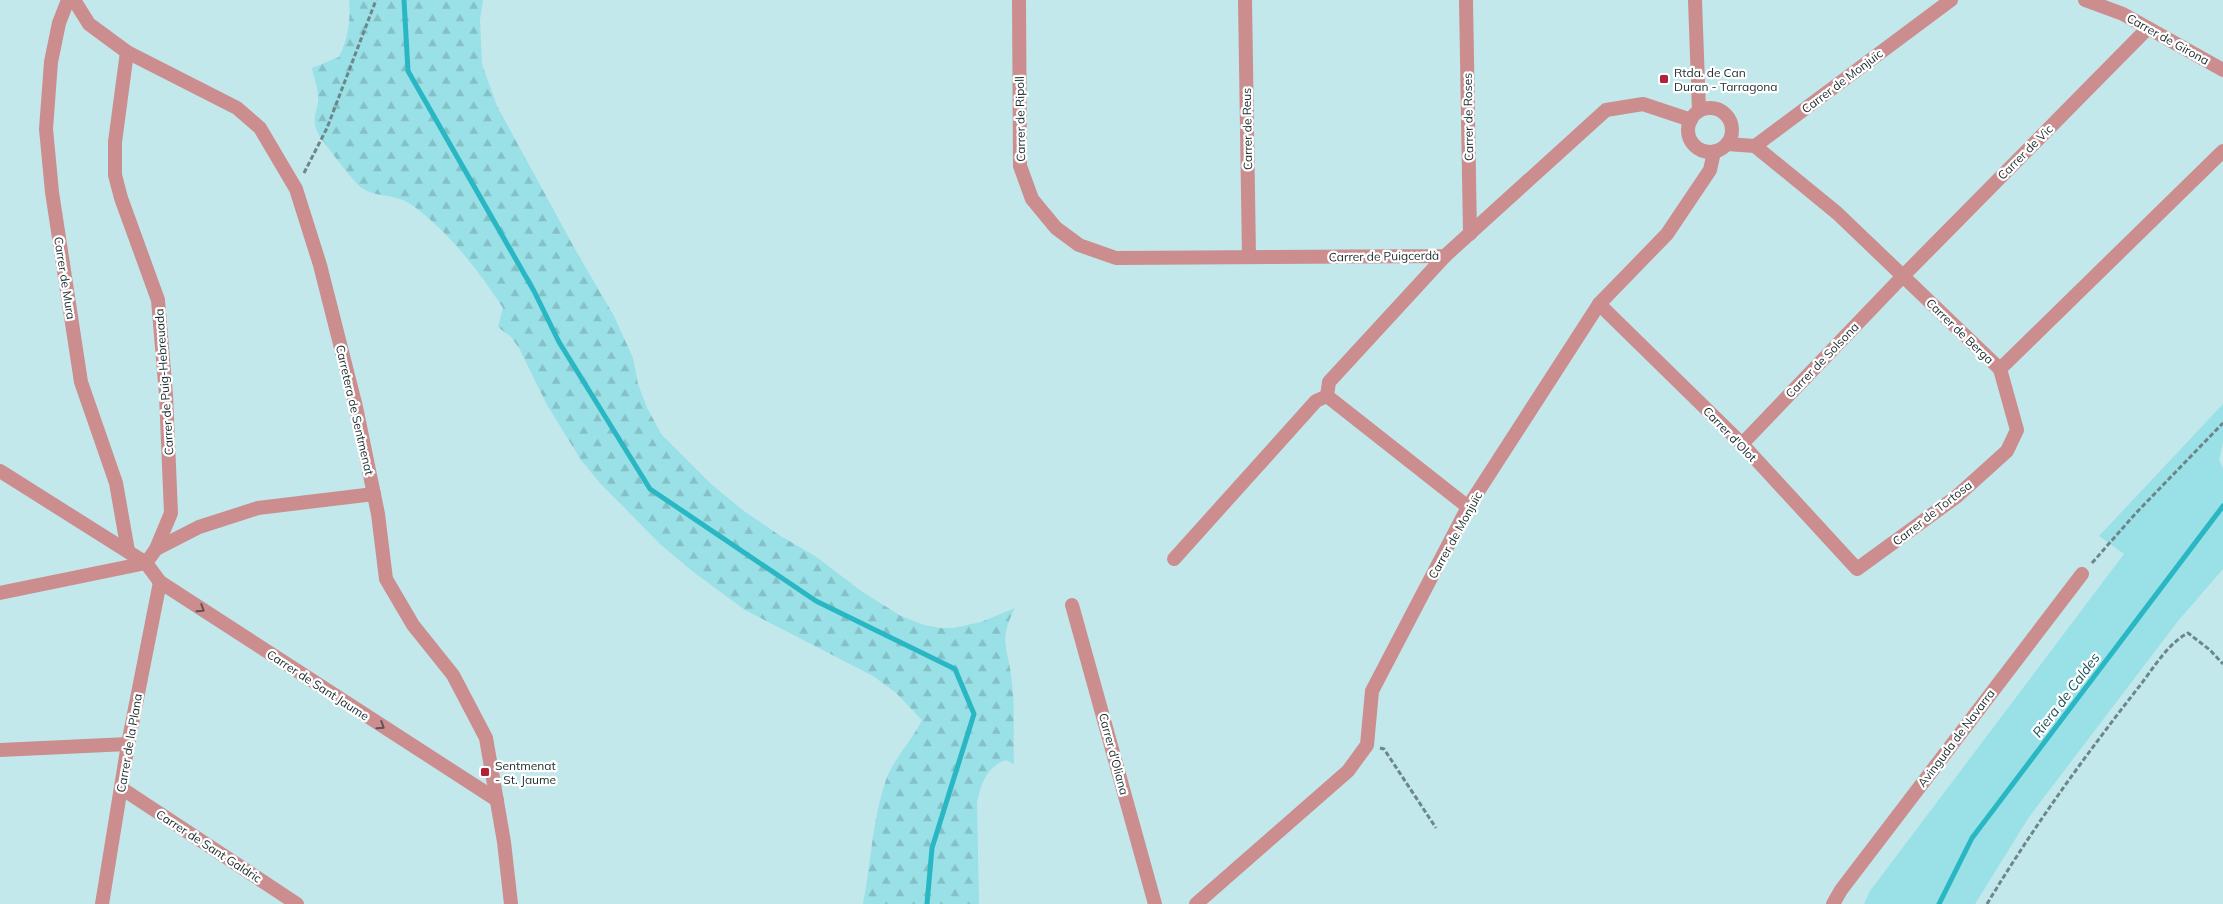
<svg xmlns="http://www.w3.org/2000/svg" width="2223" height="904" viewBox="0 0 2223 904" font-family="Mulish,sans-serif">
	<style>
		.grass { fill: #9ae0e7 }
		.forest { fill: url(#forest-firs) }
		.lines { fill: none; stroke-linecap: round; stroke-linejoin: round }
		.stream { stroke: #29b7c3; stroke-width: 5 }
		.path { stroke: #6c8689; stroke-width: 3; stroke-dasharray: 5 2.5; stroke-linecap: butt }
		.minor { stroke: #cc8d8e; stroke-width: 14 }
		.oneway { stroke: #625254 }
		.poi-dot { fill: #b3203b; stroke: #fff; stroke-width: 2 }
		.labels { text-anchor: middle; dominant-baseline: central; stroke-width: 4.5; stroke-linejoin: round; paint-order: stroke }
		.street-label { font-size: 12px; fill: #1c2b2d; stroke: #fff }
		.poi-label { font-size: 12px; fill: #1c2b2d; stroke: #fff; text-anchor: start }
		.water-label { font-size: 14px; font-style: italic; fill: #1e555a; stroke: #fff }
	</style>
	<defs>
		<pattern id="forest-firs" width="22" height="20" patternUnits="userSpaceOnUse" patternTransform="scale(1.25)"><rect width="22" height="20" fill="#9ae0e7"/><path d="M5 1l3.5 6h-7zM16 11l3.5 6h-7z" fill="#84c0c6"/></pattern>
	</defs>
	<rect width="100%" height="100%" fill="#c2e8ec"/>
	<polygon class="grass" points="2223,404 2223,442 2219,460 2223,468 2223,569 2178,621 2029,817 1975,904 1864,904 1870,891 2124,554 2099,536"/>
	<path class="forest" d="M349,0H483L480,20L482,64L497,106L576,251L614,316L633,358L638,384L647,408L662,435L711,484L744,511L779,535L815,556L864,593L901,616L924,625L940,628H953L981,622L1015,608C997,642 1009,649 1012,683C1015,709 1013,737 1014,764L1006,760C987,766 981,784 977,802L979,904H863C871,864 872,822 885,783C892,760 912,741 922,720L895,692L873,676L745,610L692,571L660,544L599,482L581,460L547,405L519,348L511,337L498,327L503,308C479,271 448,231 412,205C395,193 376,198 362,188C356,185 323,142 319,135C311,120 316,115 318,102C319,91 314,78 312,68L339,57C348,38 351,20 349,0Z"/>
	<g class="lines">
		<g class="stream">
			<polyline points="404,0 408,71 534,291 559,342 650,489 816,601 955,669 974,714 932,848 927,904"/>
			<polyline points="1939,904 1972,838 2223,506"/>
		</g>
		<g class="path">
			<polyline points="304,173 327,128 376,0"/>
			<polyline points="2092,563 2136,513 2223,423"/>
			<polyline points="1380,748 1384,749 1436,828"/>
			<path d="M1987,904C2032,829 2084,757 2138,688C2153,669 2167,644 2188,633L2210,650L2223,664"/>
		</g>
		<g class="minor">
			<polyline points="68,0 59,23 51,62 46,129 52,192 81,382 116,483 128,551"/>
			<polyline points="74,0 89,24 127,52 237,108 260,128 296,189 320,265 356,407 378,514 386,579 413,625 453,675 486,738 504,842 511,904"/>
			<polyline points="1019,0 1020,166 1032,199 1056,228 1079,245 1116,258 1445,256 1606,110 1643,104 1691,120"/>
			<polyline points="1245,0 1249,257"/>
			<polyline points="1466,0 1470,234"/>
			<polyline points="1695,0 1699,111"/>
			<polyline points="2085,0 2123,14 2223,70"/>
			<circle cx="1710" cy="130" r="22"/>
			<polyline points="1727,144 1755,146 1951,0"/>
			<polyline points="1755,146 1837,213 2000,369"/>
			<polyline points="1445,256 1329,382 1327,396 1468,507"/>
			<polyline points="1599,304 1742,444 1857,569 1956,497 2007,451 2017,430 2000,369"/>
			<polyline points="2000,369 2223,151"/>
			<polyline points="1742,444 1903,276 2148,28"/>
			<polyline points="0,471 146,563 160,582 497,800"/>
			<polyline points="156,549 199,527 258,508 374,494"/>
			<polyline points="1174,559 1316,401 1327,396"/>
			<polyline points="0,593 146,563 156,549 171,513 166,395 158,300 121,198 115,175 115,142 127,52"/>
			<polyline points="1072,605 1155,904"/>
			<polyline points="0,750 128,744"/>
			<polyline points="121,788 297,904"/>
			<polyline points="102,904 128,744 160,582"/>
			<polyline points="1196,904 1348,771 1367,745 1372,691 1468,507 1599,304 1667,234 1710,170 1714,152"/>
			<polyline points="1833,904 1841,890 2082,574"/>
		</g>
	</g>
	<defs><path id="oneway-chevron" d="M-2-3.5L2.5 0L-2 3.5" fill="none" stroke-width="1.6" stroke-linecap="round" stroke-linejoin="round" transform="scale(1.25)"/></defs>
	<g class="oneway">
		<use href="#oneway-chevron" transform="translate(201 609) rotate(33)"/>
		<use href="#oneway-chevron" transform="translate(381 726) rotate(33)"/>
	</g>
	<g class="poi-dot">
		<rect x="1659" y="74" width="10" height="10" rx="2.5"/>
		<rect x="480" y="767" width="10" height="10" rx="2.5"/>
	</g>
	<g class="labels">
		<g class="street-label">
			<text transform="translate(2168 39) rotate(29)">Carrer de Girona</text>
			<text transform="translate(1842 81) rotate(-37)">Carrer de Monjuïc</text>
			<text transform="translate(1468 117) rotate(-91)">Carrer de Roses</text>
			<text transform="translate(1020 119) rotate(-91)">Carrer de Ripoll</text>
			<text transform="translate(1247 129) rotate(-91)">Carrer de Reus</text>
			<text transform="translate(2025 152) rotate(-45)">Carrer de Vic</text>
			<text transform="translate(1384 256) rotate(-1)">Carrer de Puigcerdà</text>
			<text transform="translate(65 278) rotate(81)">Carrer de Mura</text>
			<text transform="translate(1960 331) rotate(44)">Carrer de Berga</text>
			<text transform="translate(1822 360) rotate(-46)">Carrer de Solsona</text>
			<text transform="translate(164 382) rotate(-94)">Carrer de Puig-Hebreuada</text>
			<text transform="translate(355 410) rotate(77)">Carretera de Sentmenat</text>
			<text transform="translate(1730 434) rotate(46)">Carrer d'Olot</text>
			<text transform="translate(1932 513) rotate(-38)">Carrer de Tortosa</text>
			<text transform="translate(1455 535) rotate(-61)">Carrer de Monjuïc</text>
			<text transform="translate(318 685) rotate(33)">Carrer de Sant Jaume</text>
			<text transform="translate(1956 738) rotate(-53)">Avinguda de Navarra</text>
			<text transform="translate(129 743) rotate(-80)">Carrer de la Plana</text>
			<text transform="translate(1114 754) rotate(75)">Carrer d'Oliana</text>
			<text transform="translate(209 846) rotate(33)">Carrer de Sant Galdric</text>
		</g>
		<g class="poi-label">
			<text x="1674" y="72">Rtda. de Can<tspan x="1674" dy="14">Duran - Tarragona</tspan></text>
			<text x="495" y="765">Sentmenat<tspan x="495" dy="14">- St. Jaume</tspan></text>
		</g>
		<g class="water-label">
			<text transform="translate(2066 695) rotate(-53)">Riera de Caldes</text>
		</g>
	</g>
</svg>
